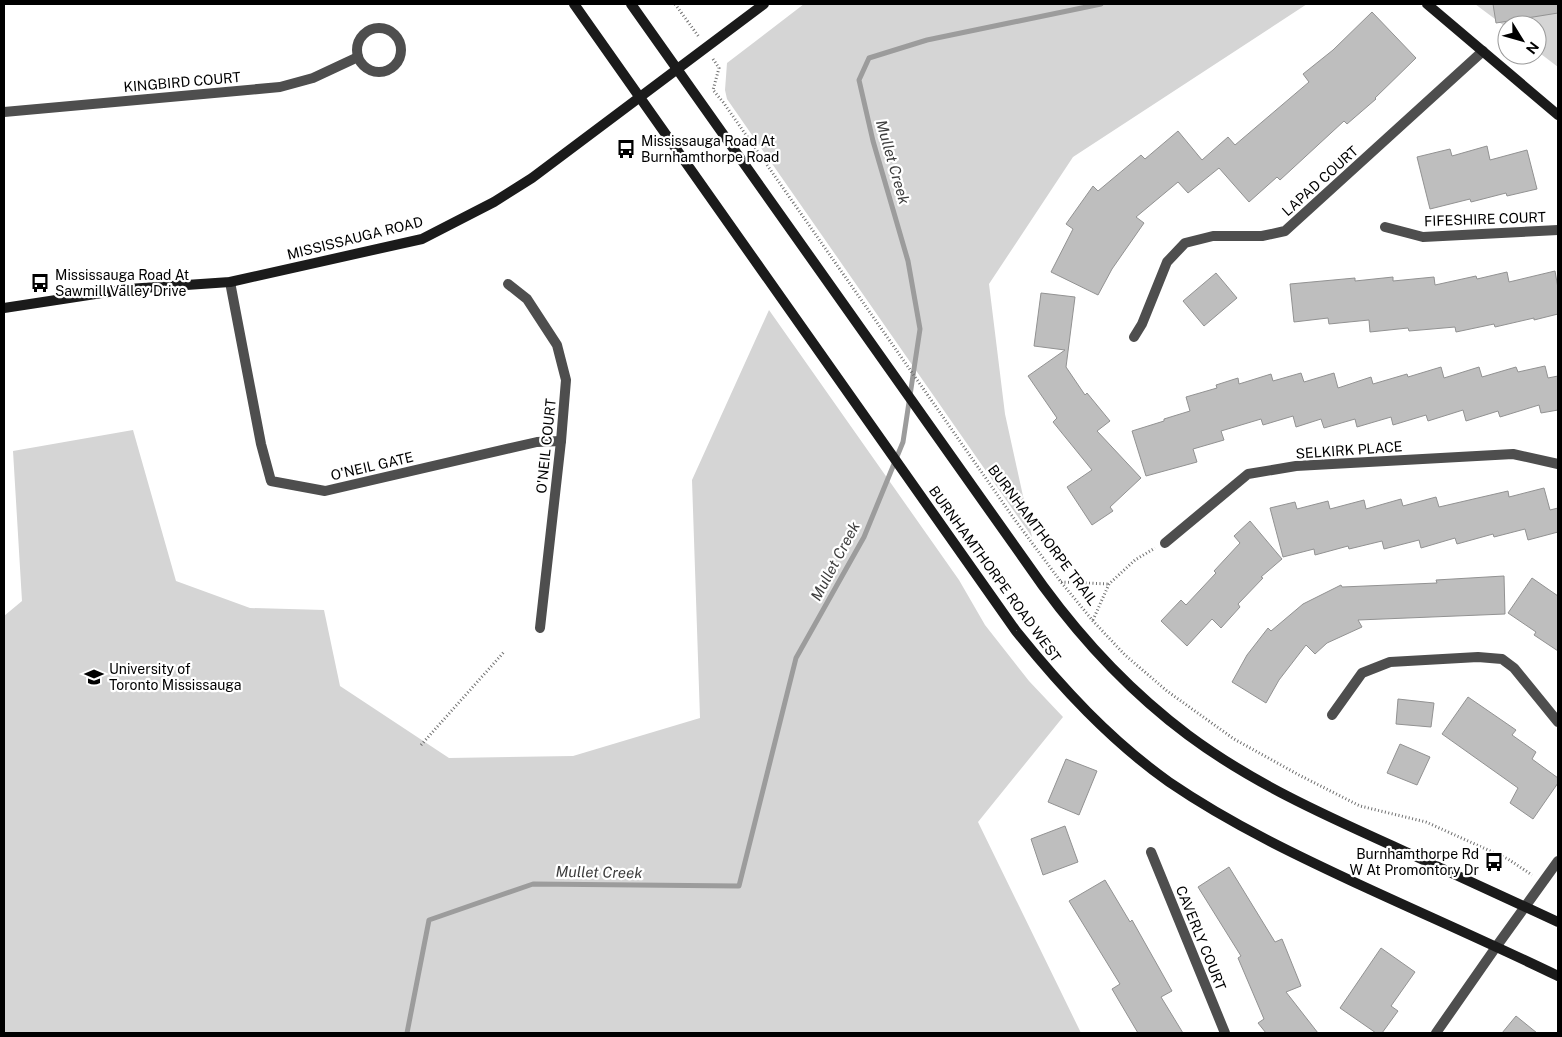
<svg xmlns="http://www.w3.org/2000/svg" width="1562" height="1037" viewBox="0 0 1562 1037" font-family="'Public Sans',sans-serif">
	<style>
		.green { fill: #d5d5d5 }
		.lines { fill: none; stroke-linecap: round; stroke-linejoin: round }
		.stream { stroke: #9c9c9c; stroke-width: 5 }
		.building { fill: #bebebe; stroke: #929292 }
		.path { stroke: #707070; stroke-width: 3; stroke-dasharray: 1 2.5; stroke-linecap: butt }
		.minor { stroke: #4e4e4e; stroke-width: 10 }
		.tertiary { stroke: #4e4e4e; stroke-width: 10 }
		.secondary { stroke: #1b1b1b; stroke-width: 10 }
		.labels { text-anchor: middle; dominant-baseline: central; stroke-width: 4.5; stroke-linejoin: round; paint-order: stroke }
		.street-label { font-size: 14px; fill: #000; stroke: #fff }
		.poi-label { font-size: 14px; fill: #000; stroke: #fff; text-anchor: start }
		.water-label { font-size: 15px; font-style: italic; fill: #3d3d3d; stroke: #fff }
	</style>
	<rect width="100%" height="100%" fill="#fff"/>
	<g class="green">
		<polygon points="804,4 1307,4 1073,157 989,284 1005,414 1032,537 727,99 725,90 727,63"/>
		<polygon points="1475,4 1558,4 1558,67 1537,51 1537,25 1507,25 1507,28"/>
		<polygon points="769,310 959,580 985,625 1029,681 1063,717 978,822 1081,1033 4,1033 4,616 22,601 13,451 133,430 176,581 250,608 324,610 340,686 449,758 573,756 700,718 692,480"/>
	</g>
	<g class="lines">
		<polyline class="stream" points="407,1033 429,920 533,884 739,886 796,658 864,537 903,442 920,329 908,261 873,141 859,80 869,58 927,40 1101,4"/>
	</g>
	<g class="building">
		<polygon points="1493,4 1558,4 1558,13 1496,23"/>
		<polygon points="1372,12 1416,58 1375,98 1376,99 1347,124 1344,121 1280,180 1277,177 1249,202 1219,168 1188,193 1178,182 1136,217 1144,223 1112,269 1098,295 1051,272 1073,229 1066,224 1093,186 1098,191 1141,155 1145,159 1178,131 1202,160 1228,137 1235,145 1309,82 1303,74 1333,50"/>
		<polygon points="1487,146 1490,160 1527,150 1537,189 1507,196 1506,193 1471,202 1470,199 1430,209 1417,157 1450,149 1452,156"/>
		<polygon points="1555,271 1558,288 1558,314 1534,320 1534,318 1495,327 1494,324 1456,332 1455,327 1409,331 1408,328 1370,332 1369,320 1329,324 1328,318 1294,322 1290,284 1355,278 1355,281 1393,277 1393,281 1434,277 1435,285 1476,276 1477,279 1507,272 1509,282"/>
		<polygon points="1216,273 1237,298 1204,326 1183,301"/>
		<polygon points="1041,293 1075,297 1066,367 1085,395 1087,393 1110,421 1097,431 1141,478 1110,507 1113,511 1092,525 1067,487 1092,470 1053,422 1057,418 1028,376 1065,350 1034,346"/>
		<polygon points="1545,366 1548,378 1558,376 1558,410 1541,413 1539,405 1500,417 1498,411 1466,421 1463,410 1428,421 1426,415 1393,425 1391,417 1357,427 1355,419 1324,428 1321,419 1296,427 1293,416 1263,425 1261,419 1221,431 1224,440 1193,449 1197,462 1146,476 1132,431 1164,421 1164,419 1190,411 1186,397 1217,388 1216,385 1238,378 1239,384 1271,374 1273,381 1301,373 1304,382 1334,373 1338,388 1371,377 1373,384 1407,374 1408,377 1441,367 1444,378 1479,367 1482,377 1516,367 1518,372"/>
		<polygon points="1544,488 1550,510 1558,508 1558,532 1528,540 1525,529 1494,537 1493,534 1457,544 1455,538 1421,548 1419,540 1384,549 1382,541 1349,549 1348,546 1315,555 1314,549 1283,557 1270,508 1295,502 1297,509 1328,501 1330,509 1364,500 1366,509 1401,499 1403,506 1436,497 1439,507 1508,491 1509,497"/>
		<polygon points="1250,521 1282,559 1261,577 1263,578 1238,604 1240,607 1221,628 1212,619 1187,646 1161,621 1181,600 1186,605 1216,573 1214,571 1240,543 1234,536"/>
		<polygon points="1504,576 1505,614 1358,620 1362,627 1327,643 1315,654 1306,645 1279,680 1266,703 1232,682 1247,655 1268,628 1271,631 1303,604 1341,585 1342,587 1437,583 1436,580"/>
		<polygon points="1532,578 1558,596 1558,651 1534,635 1536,632 1508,613"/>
		<polygon points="1468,697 1516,730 1512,735 1536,752 1532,759 1558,778 1558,783 1533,819 1510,803 1518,788 1442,734"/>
		<polygon points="1398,699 1434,703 1431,727 1396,724"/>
		<polygon points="1400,744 1430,757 1417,785 1387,773"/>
		<polygon points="1066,759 1097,771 1079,815 1048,802"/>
		<polygon points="1065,826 1078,862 1043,875 1031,839"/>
		<polygon points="1229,867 1275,942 1282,939 1301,986 1286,992 1318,1033 1266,1033 1258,1023 1264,1019 1238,958 1241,956 1198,887"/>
		<polygon points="1105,880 1130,922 1132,920 1172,991 1161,997 1183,1033 1138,1033 1112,989 1120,984 1069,901"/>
		<polygon points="1381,948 1415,972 1391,1006 1398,1011 1382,1033 1376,1033 1340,1008"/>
		<polygon points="1516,1016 1537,1033 1502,1033"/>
	</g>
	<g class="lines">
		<g class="path">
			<polyline points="675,4 699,37"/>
			<polyline points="713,59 719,68 713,90 723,102 1015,520 1061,582 1093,621 1125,655 1167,691 1234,739 1299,775 1360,806 1426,822 1508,859 1532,875"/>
			<polyline points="1061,582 1109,584"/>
			<polyline points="1093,620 1109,584 1135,560 1155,548"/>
			<polyline points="421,745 504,652"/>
		</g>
		<g class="minor">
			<circle cx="379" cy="50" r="22"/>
			<polyline points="4,112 280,87 313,78 358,57"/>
			<polyline points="1385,227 1423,237 1558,230"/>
			<polyline points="230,282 261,444 271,481 325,491 537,442 561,441"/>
			<polyline points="508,284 527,299 557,345 566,380 561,441 540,628"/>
			<polyline points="1134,337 1142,324 1167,262 1185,243 1213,236 1262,236 1285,231 1483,51"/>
			<polyline points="1165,543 1248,474 1296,466 1513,454 1558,464"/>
			<polyline points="1332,715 1362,673 1390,662 1478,657 1502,659 1514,668 1558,722"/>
			<polyline points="1151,852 1225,1033"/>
			<polyline points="1436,1033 1496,947"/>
		</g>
		<polyline class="tertiary" points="1496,947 1558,861"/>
		<g class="secondary">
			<path d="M574,4L1016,631C1061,687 1110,740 1169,782C1232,825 1300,857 1369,889C1432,918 1496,946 1558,976"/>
			<path d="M631,4L1043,586C1084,642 1132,693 1188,735C1251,782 1322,814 1393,846C1448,871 1503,897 1558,922"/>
			<polyline points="1427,4 1558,115"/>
			<polyline points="4,308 128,289 230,282 422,239 494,202 532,178 764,4"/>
		</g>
	</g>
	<defs>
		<g id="bus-bare" transform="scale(1.5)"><path d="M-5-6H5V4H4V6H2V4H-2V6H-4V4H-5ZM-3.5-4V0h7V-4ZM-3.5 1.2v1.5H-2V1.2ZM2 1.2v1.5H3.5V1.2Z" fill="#000" stroke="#fff" stroke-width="2.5" paint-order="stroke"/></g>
		<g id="university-bare" transform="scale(1.5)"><path d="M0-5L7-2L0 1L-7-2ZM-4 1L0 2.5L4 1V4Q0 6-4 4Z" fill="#000" stroke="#fff" stroke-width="2.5" paint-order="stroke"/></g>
	</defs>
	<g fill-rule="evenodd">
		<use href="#bus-bare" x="626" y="149"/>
		<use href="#bus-bare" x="40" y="283"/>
		<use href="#university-bare" x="94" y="677"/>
		<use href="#bus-bare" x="1494" y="862"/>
	</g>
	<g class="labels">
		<g class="street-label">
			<text transform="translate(182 82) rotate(-5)">KINGBIRD COURT</text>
			<text transform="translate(1320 181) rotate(-42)">LAPAD COURT</text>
			<text transform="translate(1485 219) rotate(-2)">FIFESHIRE COURT</text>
			<text transform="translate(355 238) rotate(-14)">MISSISSAUGA ROAD</text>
			<text transform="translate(546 446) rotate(-84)">O'NEIL COURT</text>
			<text transform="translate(1349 450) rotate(-4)">SELKIRK PLACE</text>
			<text transform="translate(372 466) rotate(-13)">O'NEIL GATE</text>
			<text transform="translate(1043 535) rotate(53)">BURNHAMTHORPE TRAIL</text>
			<text transform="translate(995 574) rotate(54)">BURNHAMTHORPE ROAD WEST</text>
			<text transform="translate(1201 938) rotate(68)">CAVERLY COURT</text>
		</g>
		<g class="poi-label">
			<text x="641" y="141">Mississauga Road At<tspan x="641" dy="16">Burnhamthorpe Road</tspan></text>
			<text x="55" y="275">Mississauga Road At<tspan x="55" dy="16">Sawmill Valley Drive</tspan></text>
			<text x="109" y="669">University of<tspan x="109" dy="16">Toronto Mississauga</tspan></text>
			<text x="1479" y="854" text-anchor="end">Burnhamthorpe Rd<tspan x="1479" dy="16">W At Promontory Dr</tspan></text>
		</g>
		<g class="water-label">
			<text transform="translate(893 162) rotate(74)">Mullet Creek</text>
			<text transform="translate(835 561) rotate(-62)">Mullet Creek</text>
			<text transform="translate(599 872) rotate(1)">Mullet Creek</text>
		</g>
	</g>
	<rect width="1562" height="1037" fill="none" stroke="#000000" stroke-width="10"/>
	<g transform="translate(1522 40) rotate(127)"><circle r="24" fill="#ffffff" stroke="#999999"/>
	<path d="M0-4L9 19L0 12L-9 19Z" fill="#000000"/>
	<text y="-8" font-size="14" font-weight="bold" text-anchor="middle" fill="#000000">N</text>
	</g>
</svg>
